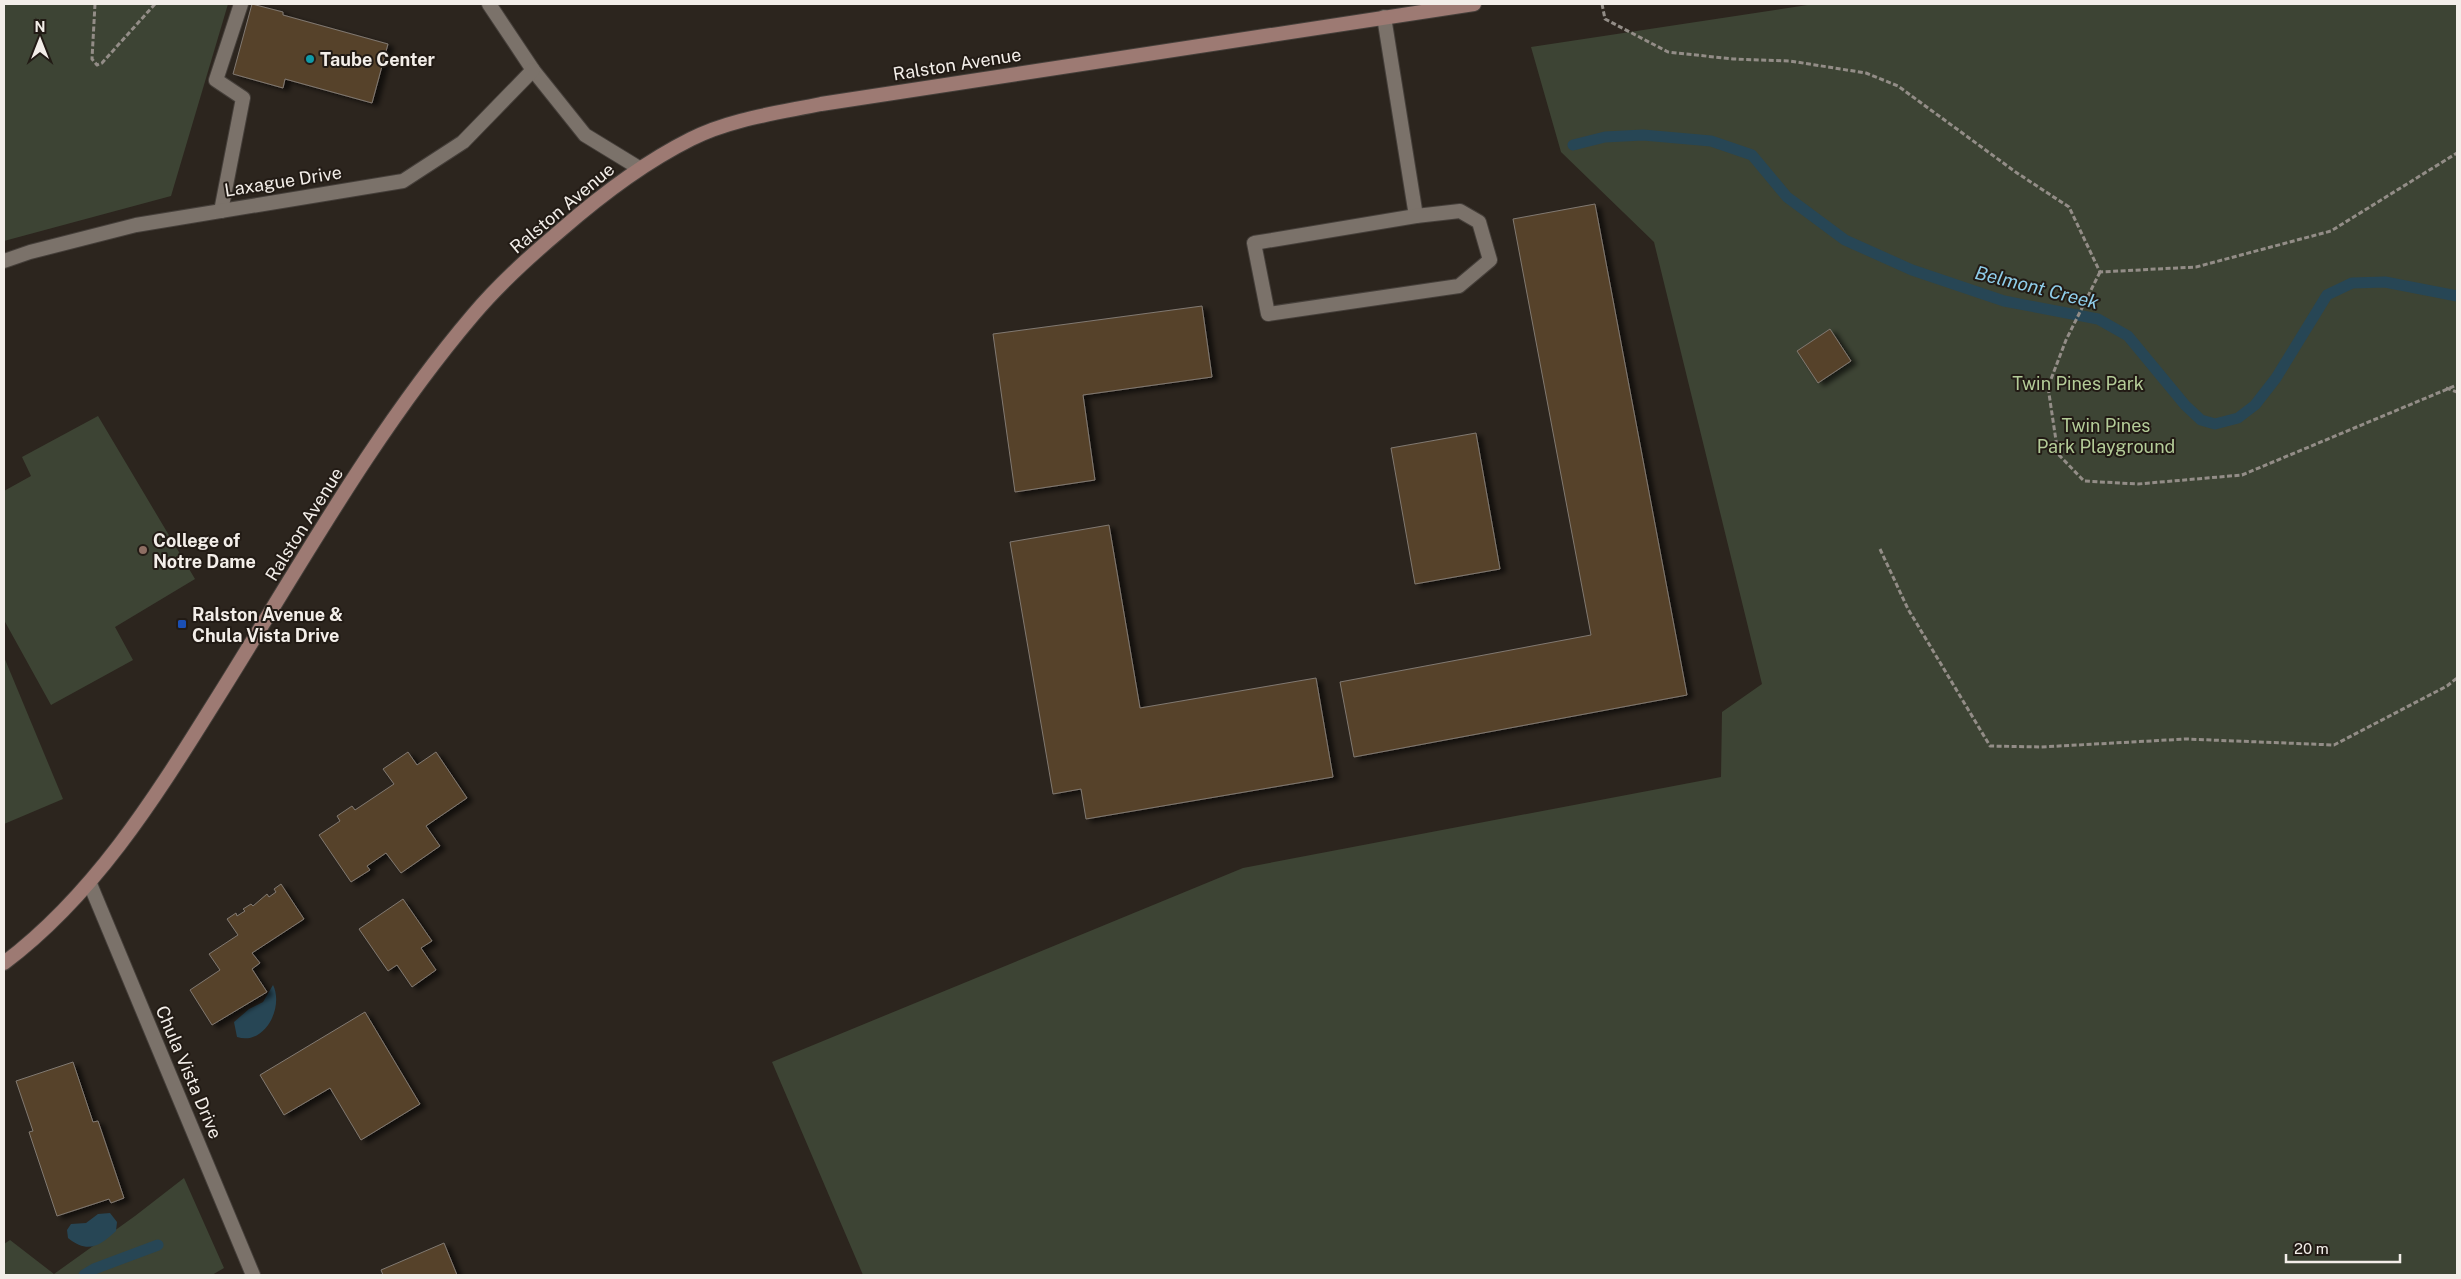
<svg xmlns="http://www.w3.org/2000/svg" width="2461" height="1279" viewBox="0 0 2461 1279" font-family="'Public Sans',sans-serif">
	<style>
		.green { fill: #3d4434 }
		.water { fill: #274655 }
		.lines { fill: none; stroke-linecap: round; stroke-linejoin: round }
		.stream { stroke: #274655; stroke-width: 11 }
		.building { fill: #56422b; stroke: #817971; filter: url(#shadow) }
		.service-casing { stroke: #453f3a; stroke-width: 16 }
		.minor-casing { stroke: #453f3a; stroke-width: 16 }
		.secondary-casing { stroke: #453f3a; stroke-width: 16 }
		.path { stroke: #938d87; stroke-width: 3; stroke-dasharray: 5 2.5; stroke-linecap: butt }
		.service { stroke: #7b726a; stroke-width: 14 }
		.minor { stroke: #7b726a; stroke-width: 14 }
		.secondary { stroke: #9d7a73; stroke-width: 14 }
		.culture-dot { fill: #0f9aa8; stroke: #221b15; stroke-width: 2 }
		.education-dot { fill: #8d6e63; stroke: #221b15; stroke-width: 2 }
		.transit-dot { fill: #1a4fb4; stroke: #221b15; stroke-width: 2 }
		.labels { text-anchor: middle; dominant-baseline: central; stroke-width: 4; stroke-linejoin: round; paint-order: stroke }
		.poi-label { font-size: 18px; font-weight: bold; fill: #f3eee9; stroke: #221b15; text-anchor: start }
		.street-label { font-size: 18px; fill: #f3eee9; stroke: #221b15 }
		.park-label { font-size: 18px; fill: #b4cc98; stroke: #221b15 }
		.water-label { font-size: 19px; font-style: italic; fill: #8fcdea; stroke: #221b15 }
	</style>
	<defs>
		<filter id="shadow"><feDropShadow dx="5.5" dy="3" stdDeviation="2.5" flood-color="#0009"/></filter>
	</defs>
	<rect width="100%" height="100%" fill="#2c251e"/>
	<g class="green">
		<polygon points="4,4 228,4 171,196 4,241"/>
		<polygon points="1814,4 2457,4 2457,1275 863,1275 772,1062 1243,868 1721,777 1722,712 1762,684 1654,242 1561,152 1531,47"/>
		<polygon points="98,416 195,579 115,627 133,660 51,705 4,620 4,491 31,476 22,457"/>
		<polygon points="4,657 63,799 4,824"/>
		<polygon points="184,1178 224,1268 212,1275 4,1275 4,1244 10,1240 54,1274 135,1216"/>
	</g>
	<g class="water">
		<path d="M273,985C284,1007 265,1046 237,1037L234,1022L249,1009L263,1002Z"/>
		<path d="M110,1213L117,1222L116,1231C100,1246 88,1254 68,1238L67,1230L71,1224L86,1223L98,1214Z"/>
	</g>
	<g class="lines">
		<g class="stream">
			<polyline points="1573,145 1605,137 1643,135 1711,141 1752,155 1787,197 1845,240 1912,270 2004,301 2098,319 2128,336 2185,405 2201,420 2215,424 2238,418 2255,405 2276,378 2327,295 2352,283 2385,282 2457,296"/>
			<polyline points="84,1275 94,1269 158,1245"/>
		</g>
	</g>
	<g class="building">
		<polygon points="252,4 283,12 283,15 388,44 372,103 285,79 283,88 233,74"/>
		<polygon points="1595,204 1687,695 1354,757 1340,682 1591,635 1513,219"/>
		<polygon points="1202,306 1212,377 1083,395 1095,480 1015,492 993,334"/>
		<polygon points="1830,329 1851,361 1818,383 1797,351"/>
		<polygon points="1476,433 1500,569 1415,584 1391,448"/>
		<polygon points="1109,525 1140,708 1316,678 1333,777 1086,819 1081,789 1053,794 1010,542"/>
		<polygon points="408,752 417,765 436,752 467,798 426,826 440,846 401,873 386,853 367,866 370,870 351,882 319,835 340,821 337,816 352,806 355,810 394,784 383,769"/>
		<polygon points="281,884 304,919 252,953 260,963 252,969 267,992 212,1025 190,990 220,970 209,954 238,935 227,919 236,913 237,916 245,911 243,909 251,904 253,906 267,894 269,897 276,892 274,889"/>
		<polygon points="403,899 432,941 421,948 436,970 412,987 397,965 388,971 359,929"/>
		<polygon points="365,1012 420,1104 361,1140 330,1088 284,1115 260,1075"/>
		<polygon points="73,1062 93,1122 98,1121 124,1198 111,1203 109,1199 57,1216 29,1132 33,1131 16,1081"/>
		<polygon points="444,1243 457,1275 383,1275 381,1270"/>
	</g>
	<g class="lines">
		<g class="service-casing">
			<g id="service">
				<polyline points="489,4 533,70 585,135 639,168"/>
				<polyline points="1384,17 1416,216"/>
				<polyline points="221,211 243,98 216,80 241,4"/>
				<polygon points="1460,211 1479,222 1490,260 1459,286 1268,314 1254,243 1416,216"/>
			</g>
		</g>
		<g class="minor-casing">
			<g id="minor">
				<polyline points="4,261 30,252 136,225 403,181 463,142 533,70"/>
				<polyline points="90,884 253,1275"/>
			</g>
		</g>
		<g class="secondary-casing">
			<path id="secondary" d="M4,963C93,896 153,801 211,708C295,575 371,435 473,315C499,284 530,256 561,230C601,195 643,163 691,139C730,119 778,113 821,104L1474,4"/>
		</g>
		<g class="path">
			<polyline points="95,4 92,59 97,65 102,63 155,4"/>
			<polyline points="1602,4 1605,19 1668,52 1733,59 1790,61 1866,73 1898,86 2017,173 2069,207 2100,272 2196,267 2331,231 2457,153"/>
			<polyline points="2100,272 2066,340 2048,387 2058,454 2084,481 2138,484 2242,475 2457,385"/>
			<polyline points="2446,388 2457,392"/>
			<polyline points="1880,549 1908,609 1990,746 2041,747 2186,739 2334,745 2447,686 2457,678"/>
		</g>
		<use href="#service" class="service"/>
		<use href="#minor" class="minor"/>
		<use href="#secondary" class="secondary"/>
	</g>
	<circle class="culture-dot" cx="310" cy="59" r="5"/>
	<circle class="education-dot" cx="143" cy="550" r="5"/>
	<rect class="transit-dot" x="177" y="619" width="10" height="10" rx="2.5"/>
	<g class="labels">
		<g class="poi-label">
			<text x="320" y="59">Taube Center</text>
			<text x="153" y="540">College of<tspan x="153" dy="21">Notre Dame</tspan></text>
			<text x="192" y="614">Ralston Avenue &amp;<tspan x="192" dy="21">Chula Vista Drive</tspan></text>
		</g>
		<g class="street-label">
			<text transform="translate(957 64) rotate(-9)">Ralston Avenue</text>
			<text transform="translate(283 181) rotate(-9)">Laxague Drive</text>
			<text transform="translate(562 208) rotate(-40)">Ralston Avenue</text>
			<text transform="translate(304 524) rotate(-58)">Ralston Avenue</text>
			<text transform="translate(189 1072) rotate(67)">Chula Vista Drive</text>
		</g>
		<g class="park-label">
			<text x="2078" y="383">Twin Pines Park</text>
			<text x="2106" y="425">Twin Pines<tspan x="2106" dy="21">Park Playground</tspan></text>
		</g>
		<g class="water-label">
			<text transform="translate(2037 287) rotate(14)">Belmont Creek</text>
		</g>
	</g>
	<rect width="2461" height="1279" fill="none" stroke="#f3eee9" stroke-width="10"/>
	<g transform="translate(40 40)" stroke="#221b15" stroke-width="4" paint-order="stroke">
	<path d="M0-4L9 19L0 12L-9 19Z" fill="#f3eee9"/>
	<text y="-8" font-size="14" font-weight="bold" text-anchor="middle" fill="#f3eee9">N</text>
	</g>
	<path d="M2286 1254v8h114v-8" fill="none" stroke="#f3eee9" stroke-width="2.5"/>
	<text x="2294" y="1254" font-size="15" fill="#f3eee9" stroke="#221b15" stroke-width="4" paint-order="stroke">20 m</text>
</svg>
